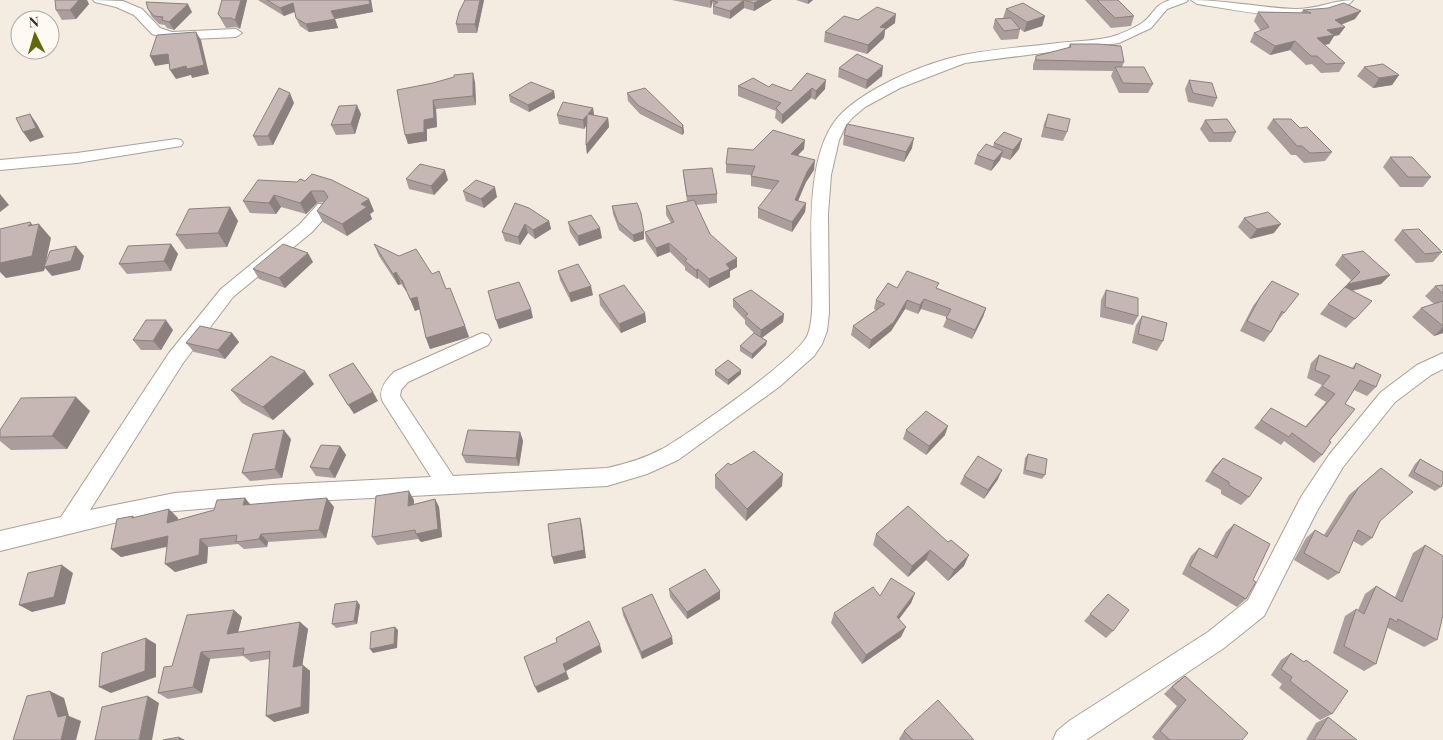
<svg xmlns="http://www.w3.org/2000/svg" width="1443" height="740" viewBox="0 0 1443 740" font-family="'Playfair Display',serif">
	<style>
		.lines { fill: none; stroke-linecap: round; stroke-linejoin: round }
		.street-casing { stroke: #a9a197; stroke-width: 2 }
		.street { fill: #fff; fill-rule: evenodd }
		.wall { fill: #aa9d9b }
		.shaded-wall { fill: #8b807e }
		.building { fill: #c6b7b4; stroke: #8b807e }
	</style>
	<rect width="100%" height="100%" fill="#f4ebe1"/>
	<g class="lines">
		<g class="street-casing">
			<g id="street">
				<polygon points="93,0 123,1 142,9 160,28 172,32 236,29 242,33 236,37 171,40 152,34 134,15 116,7 95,2"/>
				<path d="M1170,0H1188L1186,2L1167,9L1151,28L1119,43L965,63L900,88L865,107L852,118L845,127L839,140L831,175L828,214L829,313L827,331L822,344L814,356L779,387L678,460L647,474L607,486L272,503L175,511L130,519L0,551V531L61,517L169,353L221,289L300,224L318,204H330L332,208L330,212L312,232L233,297L183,363L90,510L175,493L272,485L431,477L383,402C377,391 386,380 394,372L482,333L488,335L491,340L488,345L408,382L401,390L400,396L453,476L607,468C626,464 645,458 662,449C687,435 801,356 808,334C814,316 812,295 812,276C811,229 806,146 843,112C871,86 925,63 963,55C993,49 1026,47 1058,43C1075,41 1094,41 1111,37C1121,34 1134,28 1142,23C1155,14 1152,6 1170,0Z"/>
				<path d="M1191,0C1227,0 1261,8 1296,9C1319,9 1333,0 1353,0C1327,31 1233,9 1197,4Z"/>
				<polygon points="176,139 181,140 183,143 181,146 77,163 0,170 0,160 77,153"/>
				<polygon points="1443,353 1443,369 1431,375 1395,402 1343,467 1317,511 1264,616 1224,648 1086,740 1053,740 1057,731 1069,721 1208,632 1248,600 1301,497 1329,455 1381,392 1417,365"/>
			</g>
		</g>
		<use href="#street" class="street"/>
	</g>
	<g class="wall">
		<polygon points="222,0 247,0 240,29 236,27 226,28 223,23 218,14"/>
		<polygon points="258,0 371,0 373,12 335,19 338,28 309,32 300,26 296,18 295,12 284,16"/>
		<polygon points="484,0 477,33 458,33 456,24"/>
		<polygon points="672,0 713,0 711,8"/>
		<polygon points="772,0 754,11 744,8 730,19 713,14 713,1"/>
		<polygon points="796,0 813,0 808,4"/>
		<polygon points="1085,0 1118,0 1134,16 1131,26 1111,28"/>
		<polygon points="89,4 76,19 62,20 56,10"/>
		<polygon points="148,9 192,12 174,30 167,28 165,25 159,24 152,17"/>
		<polygon points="1006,9 1045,16 1042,26 1024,32 1019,28 1020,29 1018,39 1001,40 993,28 995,19 1003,18"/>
		<polygon points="1303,10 1355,19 1341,25 1345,27 1339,35 1334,36 1329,44 1324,45 1345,63 1339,72 1321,73 1312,64 1306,65 1290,50 1270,55 1250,42 1254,33 1261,31 1254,21 1258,12 1301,13"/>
		<polygon points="858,20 895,23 885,30 884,38 867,54 824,42 825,32"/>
		<polygon points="1070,44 1124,62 1122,67 1153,84 1148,93 1119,93 1111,76 1113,71 1033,70 1033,65 1036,56 1068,48"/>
		<polygon points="1364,67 1399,75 1392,85 1373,88 1357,76"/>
		<polygon points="839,68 882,76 866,89 838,77"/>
		<polygon points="807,73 825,89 815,100 811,98 782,124 775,118 776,111 738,96 738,86 769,87 791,91"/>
		<polygon points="1189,80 1217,98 1213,107 1188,102 1185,89"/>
		<polygon points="475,82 476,105 436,109 437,127 427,129 427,141 408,144 397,90"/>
		<polygon points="554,91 555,98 529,112 510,102 509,95"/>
		<polygon points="627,93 683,125 684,133 682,135 640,114 628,101"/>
		<polygon points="294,103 273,145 258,146 253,136"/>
		<polygon points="593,108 594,115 608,118 609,127 587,154 586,145 587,125 584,129 559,124 557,115"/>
		<polygon points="361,114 355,134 336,135 331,125"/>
		<polygon points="1048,114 1067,132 1063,141 1041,137 1044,124"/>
		<polygon points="1273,119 1300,128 1332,152 1325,161 1304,163 1296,155 1291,155 1267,128"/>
		<polygon points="1205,120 1236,132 1231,142 1209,142 1200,129"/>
		<polygon points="844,135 912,148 904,162 843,145"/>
		<polygon points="1022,139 1019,149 1010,160 1001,157 1000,160 991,171 974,164 977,155 993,147 994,143"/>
		<polygon points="804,149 798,155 814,170 806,182 798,201 806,203 805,212 792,232 758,218 758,208 773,190 751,186 751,175 726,173 726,164 753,150"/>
		<polygon points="1390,157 1431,177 1423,187 1400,187 1383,167"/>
		<polygon points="683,170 717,194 717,203 696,205 710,234 737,267 730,271 730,277 709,288 698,278 697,279 685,270 685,267 670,252 657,257 646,241 645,232 671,223 666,215 666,206 687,201 684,180"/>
		<polygon points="300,179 374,211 370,214 372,219 347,236 323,222 317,211 324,202 317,203 306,214 281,207 276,214 250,213 243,201 297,182"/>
		<polygon points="406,179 448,180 434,195 409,189"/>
		<polygon points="463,191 497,197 484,208 466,201"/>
		<polygon points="515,203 549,221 551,229 535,239 528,233 520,245 505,241 502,232"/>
		<polygon points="612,206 644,239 634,242 619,230 613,214"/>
		<polygon points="230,207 238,221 227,247 186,249 176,235"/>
		<polygon points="1244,218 1274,233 1250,239 1238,227"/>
		<polygon points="568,222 602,238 579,246 570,232"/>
		<polygon points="1402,230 1442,252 1433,262 1416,263 1394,240"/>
		<polygon points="171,244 178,254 171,271 127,274 119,264"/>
		<polygon points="374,244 432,274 446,289 465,326 469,337 430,349 426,338 420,309 415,311 407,291 406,291 401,284 398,285 379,256"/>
		<polygon points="1342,255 1390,275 1381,284 1352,291 1372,301 1346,328 1320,314 1328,304 1351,280 1335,265"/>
		<polygon points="313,262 285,288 259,279 253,269"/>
		<polygon points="558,271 593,295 571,302 560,280"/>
		<polygon points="1272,281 1284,313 1277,322 1271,332 1264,342 1240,331 1253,306"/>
		<polygon points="1443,285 1443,333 1434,336 1412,317 1421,308 1434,304 1425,296 1435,286"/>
		<polygon points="897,288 937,288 986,308 983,317 972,339 943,327 947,317 921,309 918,314 905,309 891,331 869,349 851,335 853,326 876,310 874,309 876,300"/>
		<polygon points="1106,290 1138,316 1133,325 1100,317 1101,300"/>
		<polygon points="599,295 645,313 646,322 621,333 600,305"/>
		<polygon points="733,299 784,314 783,322 762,338 766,345 752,359 740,351 740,346 755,334 745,324 745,320 733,307"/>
		<polygon points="1142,316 1163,341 1157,351 1132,343 1136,325"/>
		<polygon points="173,330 161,350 141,350 133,340"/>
		<polygon points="232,333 239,342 225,359 194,352 186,343"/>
		<polygon points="1319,355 1352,368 1356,363 1376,387 1367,396 1354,390 1345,404 1329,441 1322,455 1314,463 1284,441 1281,445 1254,428 1271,408 1305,427 1326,402 1314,395 1322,385 1307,378 1311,363"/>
		<polygon points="715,370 741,374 728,385 715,375"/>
		<polygon points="314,384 273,420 242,403 231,390"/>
		<polygon points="90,411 67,449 11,450 0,441 0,430"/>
		<polygon points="906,430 945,435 926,455 903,439"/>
		<polygon points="520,432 523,441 519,466 466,463 462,455"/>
		<polygon points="291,439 282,478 250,481 242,473"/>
		<polygon points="340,446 346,455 335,478 316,476 310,467"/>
		<polygon points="1028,454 1045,475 1042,479 1023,474 1025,458"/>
		<polygon points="1223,458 1249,497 1241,505 1221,494 1221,490 1205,481 1215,466"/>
		<polygon points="1420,459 1441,487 1435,491 1408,476 1415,464"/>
		<polygon points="731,465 782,486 746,521 715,488 715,475"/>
		<polygon points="1381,468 1380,521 1372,538 1362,546 1353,541 1339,573 1328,580 1294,560 1306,538 1315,530 1324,535 1349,495"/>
		<polygon points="964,476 998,479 984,499 960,484"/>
		<polygon points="245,498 250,504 334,507 326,538 268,542 267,547 244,549 238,544 208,547 207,563 175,572 167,547 121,557 111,549 133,516 135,518 178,518 177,520 214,510"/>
		<polygon points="435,499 439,507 442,537 421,542 418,539 377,545 372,537 414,500 414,504"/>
		<polygon points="908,506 964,566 948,581 926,560 908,577 873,545 876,534"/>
		<polygon points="1234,524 1253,580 1246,599 1237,607 1182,574 1191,556 1199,548 1213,556 1226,532"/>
		<polygon points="1425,545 1437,640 1424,647 1388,628 1387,628 1376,664 1364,671 1333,653 1345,616 1356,609 1358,610 1365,594 1376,586 1395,597 1413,553"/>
		<polygon points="669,589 720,591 720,599 687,619 670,597"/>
		<polygon points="915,593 911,603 899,619 901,637 862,664 831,623 834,613 880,596"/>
		<polygon points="1108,594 1113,631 1106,638 1084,621"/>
		<polygon points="360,605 357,624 336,628 332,624"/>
		<polygon points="622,608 673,644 642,659 623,615"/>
		<polygon points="242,617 238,632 300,622 308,629 302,665 310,671 309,713 274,722 270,659 251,662 243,656 210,659 202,693 168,699 158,693 172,666"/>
		<polygon points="1291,653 1303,662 1306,660 1332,714 1320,720 1279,688 1282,684 1271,675 1281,660"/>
		<polygon points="1185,676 1242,740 1155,740 1152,737 1177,706 1164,694 1176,682"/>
		<polygon points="1328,717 1357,740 1306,740 1316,723"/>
		<polygon points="904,731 974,740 900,740 899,739"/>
	</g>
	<g class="shaded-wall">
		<polygon points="79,0 87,0 89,4 76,19 70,10"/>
		<polygon points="241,0 247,0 240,29 235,20"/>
		<polygon points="369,0 371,0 373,12 334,19 331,11"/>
		<polygon points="480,0 484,0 477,33 475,24"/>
		<polygon points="711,0 713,0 711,8 710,2"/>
		<polygon points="744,0 744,8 730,19 730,11"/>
		<polygon points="760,0 772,0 754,11 754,3"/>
		<polygon points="808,0 813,0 808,4"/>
		<polygon points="293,3 296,11 284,16 280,8"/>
		<polygon points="188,4 192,12 174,30 169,22"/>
		<polygon points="1361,11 1355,19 1329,29 1335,20"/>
		<polygon points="896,14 895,23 885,30 884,38 867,54 868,45 880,27"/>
		<polygon points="1045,16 1042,26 1024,32 1027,22"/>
		<polygon points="335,19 338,28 309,32 306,24"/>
		<polygon points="1345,27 1339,35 1334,36 1329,44 1312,47 1317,38 1327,30"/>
		<polygon points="196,32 201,40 209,74 192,78 191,75 176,79 170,70 186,66"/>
		<polygon points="1295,41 1290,50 1270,55 1275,46"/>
		<polygon points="168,54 173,63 155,66 150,56"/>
		<polygon points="883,66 882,76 866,89 867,80"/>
		<polygon points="473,73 475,82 476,105 473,96"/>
		<polygon points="1399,75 1392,85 1373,88 1379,78"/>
		<polygon points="826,80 825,89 815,100 816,91"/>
		<polygon points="812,88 811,98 782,124 782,115"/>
		<polygon points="554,91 555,98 529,112 528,105"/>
		<polygon points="290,93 294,103 273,145 268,136"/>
		<polygon points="433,100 436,109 437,127 427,129 427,141 408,144 405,135 424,120"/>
		<polygon points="357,105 361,114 355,134 351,124"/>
		<polygon points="593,108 594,116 588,114"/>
		<polygon points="30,114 37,124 44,137 30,142 23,132"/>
		<polygon points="587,115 588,123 584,129 583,120"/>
		<polygon points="608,118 609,127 587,154 586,145"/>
		<polygon points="683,125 684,133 682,135 682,128"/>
		<polygon points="914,138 912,148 904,162 906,152"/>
		<polygon points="1022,139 1019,149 1010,160 1013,150"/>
		<polygon points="805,140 804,149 790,163 791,154"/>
		<polygon points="1003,151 1000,160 991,171 994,161"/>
		<polygon points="815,160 814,170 806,182 794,210 795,200 807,172"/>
		<polygon points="445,170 448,180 434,195 431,186"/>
		<polygon points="495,187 497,197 484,208 481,199"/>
		<polygon points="311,191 317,203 306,214 300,203"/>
		<polygon points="0,194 9,205 0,212"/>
		<polygon points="274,195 281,207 276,214 269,203"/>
		<polygon points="369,199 374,211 370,214 372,219 347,236 342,224 361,204"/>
		<polygon points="806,203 805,212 792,232 792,222"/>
		<polygon points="230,207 238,221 227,247 218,233"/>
		<polygon points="549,221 551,229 535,239 533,230"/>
		<polygon points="30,222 38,231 39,224 51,238 45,266 76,246 84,256 80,270 52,276 45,268 44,271 6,278 0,272 0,243 28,226"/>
		<polygon points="525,224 528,233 520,245 518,237"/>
		<polygon points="1281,224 1274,233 1250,239 1257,229"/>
		<polygon points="600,228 602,238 579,246 578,236"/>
		<polygon points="644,231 644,239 634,242 633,235"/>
		<polygon points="669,243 670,252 657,257 656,248"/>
		<polygon points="171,244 178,254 171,271 164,261"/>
		<polygon points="308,253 313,262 285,288 279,278"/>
		<polygon points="737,258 737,267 730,271 730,277 709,288 709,279 726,264"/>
		<polygon points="698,269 698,278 697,279 696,270"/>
		<polygon points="396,272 401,284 398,285 393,274"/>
		<polygon points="1390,275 1381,284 1340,293 1348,284"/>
		<polygon points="401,280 402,280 407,291 406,291"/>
		<polygon points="591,286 593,295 571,302 569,293"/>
		<polygon points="417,297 422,308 415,311 410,299"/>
		<polygon points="924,299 921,309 918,314 920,305"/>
		<polygon points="907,300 905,309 891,331 869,349 871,340"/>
		<polygon points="986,308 983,317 972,339 975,330"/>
		<polygon points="531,309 533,318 499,329 496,320"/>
		<polygon points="645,313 646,322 621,333 619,324"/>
		<polygon points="784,314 783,322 760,339 761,330"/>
		<polygon points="166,320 173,330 161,350 153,341"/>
		<polygon points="465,326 469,337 430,349 426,338"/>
		<polygon points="1443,327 1443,333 1434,336"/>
		<polygon points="232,333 239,342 225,359 218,350"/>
		<polygon points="767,341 766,345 752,359 752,354"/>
		<polygon points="741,370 741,374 728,385 728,380"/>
		<polygon points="305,371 314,384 273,420 263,407"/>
		<polygon points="373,392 378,401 354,414 348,405"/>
		<polygon points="76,397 90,411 67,449 52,436"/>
		<polygon points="948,426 945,435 926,455 929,446"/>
		<polygon points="284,430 291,439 282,478 275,469"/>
		<polygon points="520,432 523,441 519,466 516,458"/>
		<polygon points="340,446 346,455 335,478 329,469"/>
		<polygon points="1002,470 998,479 984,499 988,490"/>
		<polygon points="783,474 782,486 746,521 747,509"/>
		<polygon points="409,491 414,500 413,514 408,506"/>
		<polygon points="245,498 252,507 243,505"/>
		<polygon points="327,498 334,507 326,538 319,530"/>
		<polygon points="435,499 439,507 442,537 421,542 416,534"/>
		<polygon points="169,509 178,518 176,531 167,523"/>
		<polygon points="580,518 582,526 586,558 554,564 552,557"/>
		<polygon points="261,534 268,542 267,547 259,539"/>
		<polygon points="168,536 177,544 121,557 111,549"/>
		<polygon points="200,539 208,547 207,563 175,572 165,564"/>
		<polygon points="930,550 926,560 908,577 912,566"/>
		<polygon points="969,555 964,566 948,581 954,570"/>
		<polygon points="62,565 73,573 65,604 32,612 19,605"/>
		<polygon points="720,591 720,599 687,619 687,612"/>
		<polygon points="915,593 911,603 893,627 897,617"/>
		<polygon points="357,601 360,605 357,624 354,621"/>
		<polygon points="234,610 242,617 236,640 227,634"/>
		<polygon points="300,622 308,629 301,674 293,667"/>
		<polygon points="395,627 398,630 397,648 373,653 370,649"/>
		<polygon points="906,627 901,637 862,664 866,655"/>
		<polygon points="672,637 673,644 642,659 641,652"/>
		<polygon points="146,638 156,644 156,677 111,693 99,687"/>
		<polygon points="600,645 602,652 566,671 569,679 538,693 535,687 563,664"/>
		<polygon points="201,652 210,659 202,693 193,687"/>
		<polygon points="303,665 310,671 309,713 274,722 266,716"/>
		<polygon points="50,691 64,698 69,716 81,721 76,740 61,740 58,717"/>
		<polygon points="148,696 159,703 152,740 139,740"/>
		<polygon points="179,737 185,740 179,740"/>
	</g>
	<g class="building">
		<polygon points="55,0 79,0 70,10 56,10"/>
		<polygon points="222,0 241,0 235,20 231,18 222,18 218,14"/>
		<polygon points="267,0 369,0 370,4 331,11 335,19 306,24 296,18 293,3 280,8"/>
		<polygon points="465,0 480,0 475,24 456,24 459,12"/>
		<polygon points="714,0 760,0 754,3 744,0 730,11 713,6 718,2 713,1"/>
		<polygon points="1097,0 1118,0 1134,16 1115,18"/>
		<polygon points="146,2 188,4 169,22 162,20 163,17 154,16 148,9"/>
		<polygon points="1023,3 1045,16 1027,22 1006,9"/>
		<polygon points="1344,3 1361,11 1335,20 1345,27 1327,30 1334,35 1317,38 1345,63 1326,64 1317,56 1311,56 1295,41 1275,46 1254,33 1269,27 1258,12 1311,13 1303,10 1328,8"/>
		<polygon points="877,7 896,14 880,27 886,28 868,45 825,32 844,16 858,20"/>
		<polygon points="1011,18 1020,29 1004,31 995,19"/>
		<polygon points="196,32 204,65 187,69 186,66 170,70 168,54 150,56 157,35"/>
		<polygon points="1070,44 1098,44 1121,46 1124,62 1036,60 1036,56 1071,47"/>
		<polygon points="857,54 883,66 867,80 839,68"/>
		<polygon points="1383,64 1399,75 1379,78 1364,67"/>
		<polygon points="1115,67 1144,67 1153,84 1123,83"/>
		<polygon points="473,73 473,96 433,100 434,118 424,120 424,132 405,135 397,90 433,83 454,77 454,75"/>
		<polygon points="807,73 826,80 816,91 812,88 782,115 776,108 781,103 738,86 753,78 769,87 772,84 791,91"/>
		<polygon points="1189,80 1212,83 1217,98 1193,93"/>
		<polygon points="531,82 554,91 528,105 509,95"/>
		<polygon points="279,88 290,93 268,136 253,136"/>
		<polygon points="645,88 683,125 682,128 639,106 627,93"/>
		<polygon points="563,102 593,108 588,114 608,118 586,145 587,115 583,120 557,115"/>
		<polygon points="357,105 351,124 331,125 339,106"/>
		<polygon points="30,114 36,128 23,132 16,118"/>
		<polygon points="1048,114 1070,119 1067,132 1045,127"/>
		<polygon points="1227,119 1236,132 1214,133 1205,120"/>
		<polygon points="1273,119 1291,119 1300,128 1307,127 1332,152 1310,153 1302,146 1297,146"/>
		<polygon points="847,124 914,138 906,152 844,135"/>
		<polygon points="773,130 805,140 791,154 815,160 807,172 795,200 806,203 792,222 758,208 779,181 751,176 755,166 726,164 728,148 753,150"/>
		<polygon points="1004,132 1022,139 1013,150 994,143"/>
		<polygon points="986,144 1003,151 994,161 977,155"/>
		<polygon points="1390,157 1412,157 1431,177 1408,177"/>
		<polygon points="420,164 445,170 431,186 406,179"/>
		<polygon points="712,168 717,194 687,196 683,170"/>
		<polygon points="312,174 332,180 369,199 361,204 367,207 342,224 317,211 328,197 324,191 311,191 300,203 274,195 269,203 243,201 258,180 297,182 300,179 305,181"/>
		<polygon points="476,180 495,187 481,199 463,191"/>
		<polygon points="694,200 710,234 737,258 726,264 730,269 709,279 698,269 696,270 685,261 687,259 669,243 656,248 645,232 674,222 666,206"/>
		<polygon points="515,203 529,208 549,221 533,230 525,224 518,237 502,232"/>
		<polygon points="637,203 641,213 644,231 633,235 618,222 612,206"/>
		<polygon points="230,207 218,233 176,235 189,209"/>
		<polygon points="1268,212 1281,224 1257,229 1244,218"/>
		<polygon points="591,215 600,228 578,236 568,222"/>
		<polygon points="30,222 31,224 28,226 39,224 32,256 0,263 0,229"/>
		<polygon points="1419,229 1442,252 1425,254 1402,230"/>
		<polygon points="171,244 164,261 119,264 128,246"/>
		<polygon points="283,244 308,253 279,278 253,269"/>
		<polygon points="374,244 399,256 416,249 432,274 439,271 446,289 450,288 465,326 426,338 417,297 410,299 402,280 401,280 396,272 393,274"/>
		<polygon points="76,246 71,261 44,267 50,251"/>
		<polygon points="1363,251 1390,275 1348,284 1360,272 1342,255"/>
		<polygon points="578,264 591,286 569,293 558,271"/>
		<polygon points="907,271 939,283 936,288 986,308 975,330 946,318 951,309 924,299 920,305 907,300 894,322 871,340 853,326 885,304 876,300 888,283 897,288"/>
		<polygon points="1272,281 1299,294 1284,313 1282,311 1271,332 1247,321 1260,297"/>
		<polygon points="519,282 531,309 496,320 488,291"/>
		<polygon points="624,285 645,313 619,324 599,295"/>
		<polygon points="1443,285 1443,294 1435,286"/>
		<polygon points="1345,287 1372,301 1355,319 1328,304"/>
		<polygon points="751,290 784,314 761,330 745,316 748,314 733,299"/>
		<polygon points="1106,290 1138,298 1138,316 1105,307"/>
		<polygon points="1443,301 1443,326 1421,308"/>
		<polygon points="1142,316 1167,323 1163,341 1138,334"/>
		<polygon points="146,320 166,320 153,341 133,340"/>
		<polygon points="200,326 232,333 218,350 186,343"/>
		<polygon points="754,333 767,341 752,354 740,346"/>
		<polygon points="1319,355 1354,369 1356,363 1381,375 1376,387 1360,380 1345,404 1355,409 1329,441 1331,442 1322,455 1292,433 1289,437 1261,420 1271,408 1306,427 1335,394 1322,386 1330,376 1315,370"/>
		<polygon points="271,356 305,371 263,407 231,390"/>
		<polygon points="728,360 741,370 728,380 715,370"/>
		<polygon points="353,363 373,392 348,405 329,375"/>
		<polygon points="76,397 52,436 0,437 0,430 21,398"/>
		<polygon points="926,411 948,426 929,446 906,430"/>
		<polygon points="284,430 275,469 242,473 253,434"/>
		<polygon points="468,430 520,432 516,458 462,455"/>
		<polygon points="321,445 340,446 329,469 310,467"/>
		<polygon points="754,451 783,474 747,509 715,475 728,463 731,465"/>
		<polygon points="1028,454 1047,459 1045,475 1025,470"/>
		<polygon points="978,456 1002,470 988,490 964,476"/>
		<polygon points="1223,458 1262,478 1249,497 1229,485 1229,482 1212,472"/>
		<polygon points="1420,459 1443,472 1443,483 1441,487 1414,472"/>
		<polygon points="1381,468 1413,492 1380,521 1372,538 1358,530 1339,573 1304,553 1315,530 1327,537 1359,487"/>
		<polygon points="409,491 408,506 435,499 438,529 416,534 415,530 372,537 376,496"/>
		<polygon points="245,498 243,505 327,498 319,530 261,534 259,539 236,542 237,535 200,539 199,555 165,564 168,536 111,549 117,519 133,516 132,518 169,509 167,523 214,510 217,500"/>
		<polygon points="908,506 948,542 951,540 969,555 954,570 930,550 912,566 876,534"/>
		<polygon points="580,518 584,550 552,557 548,524"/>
		<polygon points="1234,524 1270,544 1253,580 1256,582 1246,599 1190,566 1199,548 1217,558"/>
		<polygon points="1425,545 1443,556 1443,615 1437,640 1398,619 1397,622 1390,618 1376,664 1344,646 1356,609 1364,614 1376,586 1402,602"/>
		<polygon points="62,565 54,597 19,605 28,573"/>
		<polygon points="705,569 720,591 687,612 669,589"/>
		<polygon points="891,578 915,593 897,617 906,627 866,655 834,613 873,587 880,596"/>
		<polygon points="652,594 672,637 641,652 622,608"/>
		<polygon points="1108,594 1129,610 1113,631 1090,614"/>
		<polygon points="357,601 354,621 332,624 335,604"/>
		<polygon points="234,610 227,634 300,622 293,667 303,665 301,707 266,716 270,651 243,655 244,648 201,652 193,687 158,693 164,667 172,666 187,615"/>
		<polygon points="589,621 600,645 563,664 566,672 535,687 524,657 557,642 556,638"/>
		<polygon points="395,627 394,644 370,649 371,632"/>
		<polygon points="146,638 145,671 99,687 102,653"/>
		<polygon points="1291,653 1304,662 1306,660 1348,691 1332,714 1290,681 1292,677 1281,669"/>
		<polygon points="1185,676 1248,733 1242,740 1170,740 1160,731 1186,700 1172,687"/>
		<polygon points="50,691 58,717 67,715 61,740 13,740 27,696"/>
		<polygon points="148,696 139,740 94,740 95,740 102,707"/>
		<polygon points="938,700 974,740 913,740 904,731"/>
		<polygon points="1328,717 1357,740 1314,740"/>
		<polygon points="179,737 179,740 163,740"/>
	</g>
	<g transform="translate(35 35) rotate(355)"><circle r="24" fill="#fff9f3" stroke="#aea9a4"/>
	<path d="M0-4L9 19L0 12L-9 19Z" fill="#636808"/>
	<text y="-8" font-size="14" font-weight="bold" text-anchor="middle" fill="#34312d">N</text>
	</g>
</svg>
